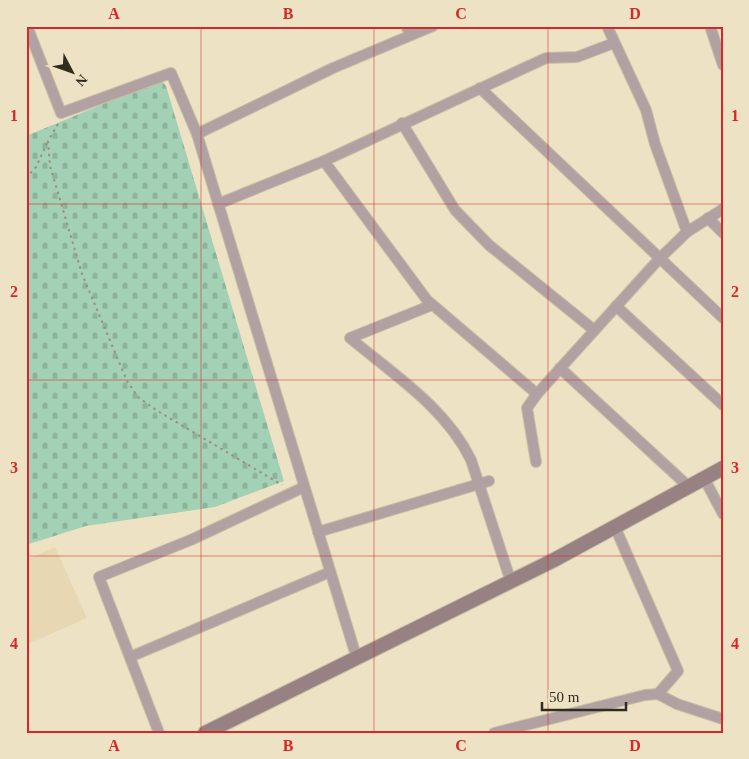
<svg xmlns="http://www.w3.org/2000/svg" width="749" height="759" viewBox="0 0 749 759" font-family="'Times New Roman',serif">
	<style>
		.built { fill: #e7d8b3 }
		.cemetery { fill: url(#cemetery-stones) }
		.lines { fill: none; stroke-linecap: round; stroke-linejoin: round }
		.street-casing { stroke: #c8bea3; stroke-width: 12 }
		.secondary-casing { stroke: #c8bea3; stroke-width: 16 }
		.path { stroke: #99917b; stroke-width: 2; stroke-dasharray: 2.5 4; stroke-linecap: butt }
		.street { stroke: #b1a1a2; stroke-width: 10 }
		.secondary { stroke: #988183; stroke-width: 14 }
		.grid { fill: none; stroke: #d62828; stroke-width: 1; stroke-opacity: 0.55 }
		.neatline { fill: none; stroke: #d62828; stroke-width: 2 }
		.grid-label { font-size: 16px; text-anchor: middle; font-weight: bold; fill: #d62828 }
	</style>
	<defs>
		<pattern id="cemetery-stones" width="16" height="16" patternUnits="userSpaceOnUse" patternTransform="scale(1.25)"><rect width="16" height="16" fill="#a3d1b5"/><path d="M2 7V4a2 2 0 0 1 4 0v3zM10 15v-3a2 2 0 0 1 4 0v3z" fill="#8db49b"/></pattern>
	</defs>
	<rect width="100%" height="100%" fill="#eee2c4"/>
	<polygon class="built" points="55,547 87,618 26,645 26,560"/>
	<polygon class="cemetery" points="161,80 166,86 284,481 215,507 86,526 26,545 26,136"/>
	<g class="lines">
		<g class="street-casing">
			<g id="street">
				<polyline points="27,26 61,113 171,73 197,134 357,659"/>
				<polyline points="406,26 411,35"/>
				<polyline points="607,26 646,110 655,144 687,232"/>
				<polyline points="710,26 723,65"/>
				<polyline points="480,88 723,318"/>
				<polyline points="402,123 455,210 489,245 594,330"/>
				<polyline points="197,134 333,68 433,26"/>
				<polyline points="324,161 427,300 537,394"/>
				<polyline points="218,204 324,161 546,58 577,57 614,43"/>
				<polyline points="708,218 723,233"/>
				<path d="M432,305L350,338C393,374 446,408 471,460L511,582"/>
				<polyline points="616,306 723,405"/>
				<polyline points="560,368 689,487"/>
				<polyline points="536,462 527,408 537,394 659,259 687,232 723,209"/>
				<polyline points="704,478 723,514"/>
				<polyline points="615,527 678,671 658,694"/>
				<polyline points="318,532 489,481"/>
				<polyline points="130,657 330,572"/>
				<polyline points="159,733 99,577 193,539 304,487"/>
				<polyline points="494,733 645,695 658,694 677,704 723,719"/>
			</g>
		</g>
		<g class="secondary-casing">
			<polyline id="secondary" points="205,733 554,560 723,468"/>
		</g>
		<g class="path">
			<polyline points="58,124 48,141 50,166 82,274 127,381 138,397 156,410 282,485"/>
			<polyline points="26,178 36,167 48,141"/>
		</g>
		<use href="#street" class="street"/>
		<use href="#secondary" class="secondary"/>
	</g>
	<path class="grid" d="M201,26V733M374,26V733M548,26V733M26,204H723M26,380H723M26,556H723"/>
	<rect width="749" height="759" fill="none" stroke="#eee2c4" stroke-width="55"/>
	<g transform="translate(72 72) rotate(131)" stroke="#eee2c4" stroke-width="4" paint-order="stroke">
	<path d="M0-4L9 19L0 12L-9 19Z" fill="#302c20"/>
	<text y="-8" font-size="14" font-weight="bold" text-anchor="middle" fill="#302c20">N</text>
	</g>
	<path d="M542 702v8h84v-8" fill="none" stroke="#302c20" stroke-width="2.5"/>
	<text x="549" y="702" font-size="15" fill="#302c20" stroke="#eee2c4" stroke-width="4" paint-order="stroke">50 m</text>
	<rect x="28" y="28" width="694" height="704" class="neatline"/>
	<g class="grid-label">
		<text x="114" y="19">A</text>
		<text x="288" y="19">B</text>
		<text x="461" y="19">C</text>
		<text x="635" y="19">D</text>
		<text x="14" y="121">1</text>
		<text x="735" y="121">1</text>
		<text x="14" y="297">2</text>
		<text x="735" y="297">2</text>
		<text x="14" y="473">3</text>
		<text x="735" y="473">3</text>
		<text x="14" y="649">4</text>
		<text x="735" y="649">4</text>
		<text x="114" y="751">A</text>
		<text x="288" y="751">B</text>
		<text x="461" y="751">C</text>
		<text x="635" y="751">D</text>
	</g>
</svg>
